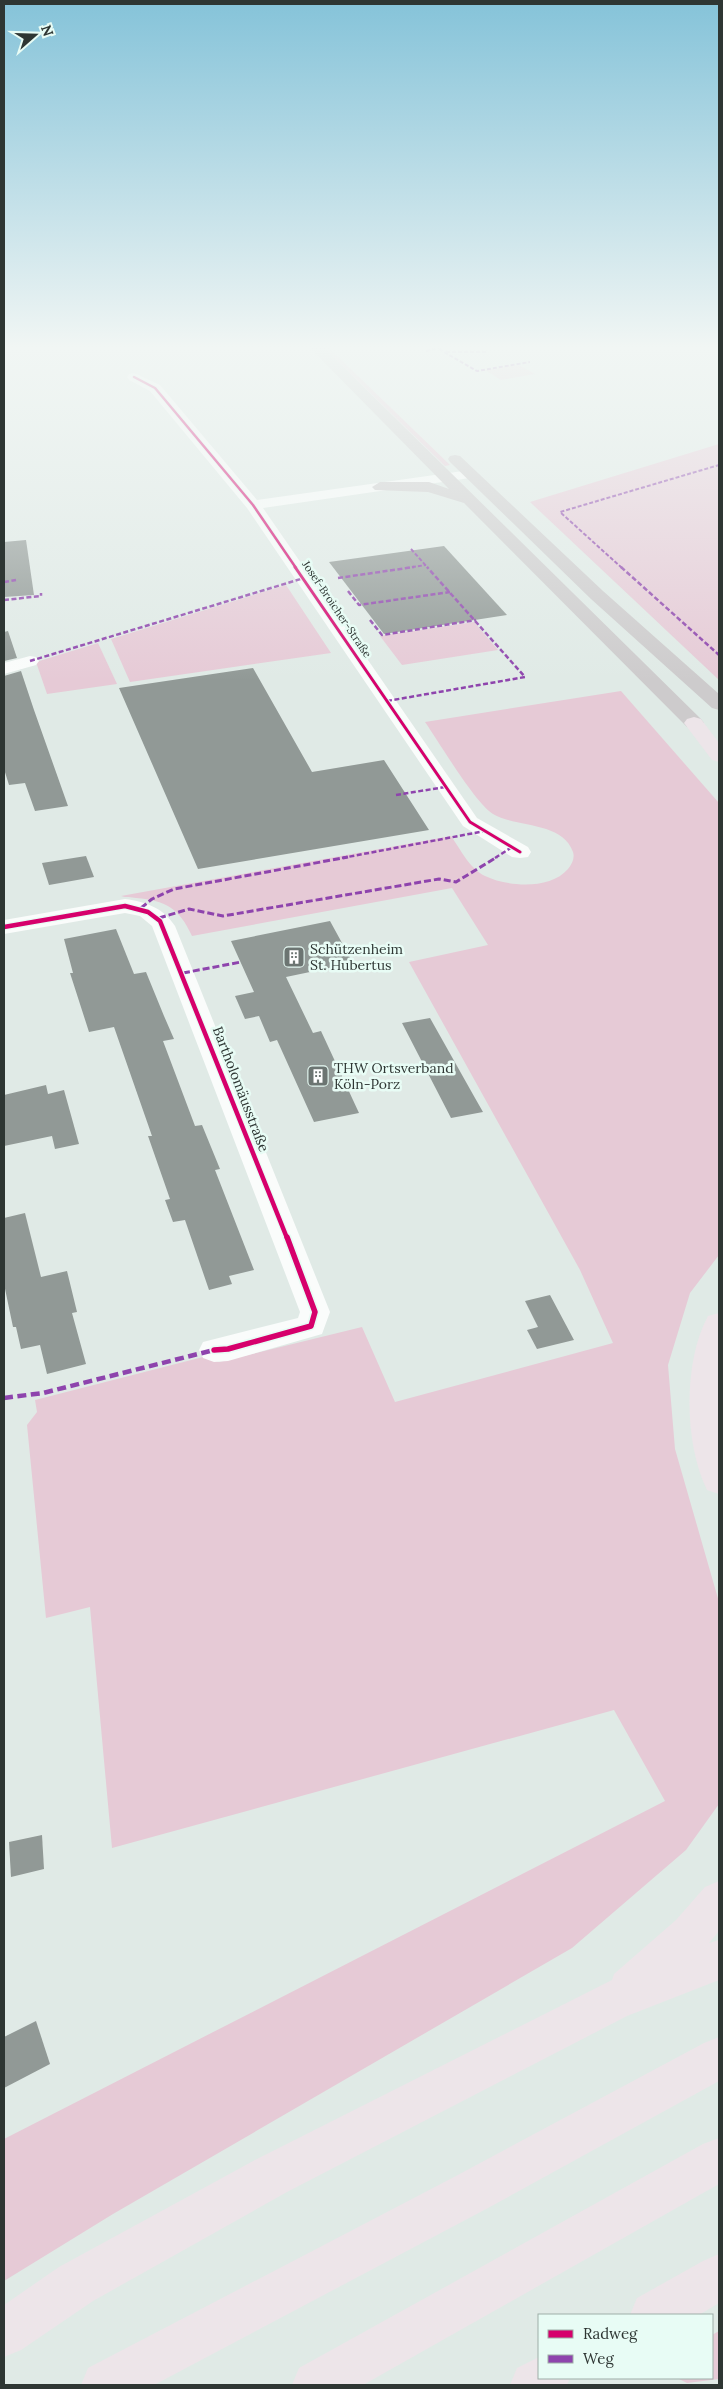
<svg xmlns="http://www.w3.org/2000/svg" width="723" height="2389" viewBox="0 0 723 2389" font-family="Lora,serif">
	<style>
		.green { fill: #e6cad6 }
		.building { fill: #919996 }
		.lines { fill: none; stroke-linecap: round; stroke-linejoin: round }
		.minor { fill: #fafcfb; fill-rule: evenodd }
		.major { fill: #cdcbcc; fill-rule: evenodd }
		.highway { fill: #ede5e9; fill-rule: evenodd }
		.quiet-far3 { stroke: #8e44ad; stroke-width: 2; stroke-dasharray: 4 2; stroke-linecap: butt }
		.quiet-far2 { stroke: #8e44ad; stroke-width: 2.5; stroke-dasharray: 5 2.5; stroke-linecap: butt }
		.quiet-far1 { stroke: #8e44ad; stroke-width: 3; stroke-dasharray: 7 3; stroke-linecap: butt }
		.quiet { stroke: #8e44ad; stroke-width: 4.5; stroke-dasharray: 9 4.5; stroke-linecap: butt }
		.cycleway-far3-casing { stroke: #e8fcf5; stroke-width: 4.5 }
		.cycleway-far2-casing { stroke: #e8fcf5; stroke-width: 5 }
		.cycleway-far1-casing { stroke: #e8fcf5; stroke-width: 7 }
		.cycleway-casing { stroke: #e8fcf5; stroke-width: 9 }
		.cycleway-far3 { stroke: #d6006c; stroke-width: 2.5 }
		.cycleway-far2 { stroke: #d6006c; stroke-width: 3 }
		.cycleway-far1 { stroke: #d6006c; stroke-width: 4.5 }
		.cycleway { stroke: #d6006c; stroke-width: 5.5 }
		.labels { text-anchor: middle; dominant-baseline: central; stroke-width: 5; stroke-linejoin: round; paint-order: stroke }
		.far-street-label { font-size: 11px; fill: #2e3633; stroke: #e8fcf5 }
		.poi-label { font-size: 14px; fill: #2e3633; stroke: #e8fcf5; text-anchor: start }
		.street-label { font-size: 14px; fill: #2e3633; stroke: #e8fcf5 }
	</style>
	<rect width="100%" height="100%" fill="#e0eae6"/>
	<g class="green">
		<polygon points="322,346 327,346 450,465 445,466"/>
		<polygon points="519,365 535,374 501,380 485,370"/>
		<polygon points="719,444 719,680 530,502"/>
		<polygon points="286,585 331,653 130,682 111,639"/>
		<polygon points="474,622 498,650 402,665 380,636"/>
		<polygon points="98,643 117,684 47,694 36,662"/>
		<path d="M621,691L719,803V1255L690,1293L668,1365L675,1449L719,1602V1804L686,1850L572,1948L113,2214L4,2281V2139L665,1801L614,1710L112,1848L90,1607L46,1618L27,1425L37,1412L35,1400L203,1357L219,1362L362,1327L395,1402L613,1343L580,1270L409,962L488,945L452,888L192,936C179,908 167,901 136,898C131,897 126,898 121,896L451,836C461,850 469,868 485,876C508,887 550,890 568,869C572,864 575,858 573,852C562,821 516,828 493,814C475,803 439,742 425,722Z"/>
		<polygon points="719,2331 719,2379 687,2383 677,2378 712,2378 712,2335"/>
	</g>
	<g class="building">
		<polygon points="26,540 34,595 4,597 4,542"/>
		<polygon points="444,546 507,615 384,634 329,562"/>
		<polygon points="8,631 17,658 4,661 4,632"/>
		<polygon points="253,668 312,772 384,760 429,830 198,869 119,688"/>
		<polygon points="21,671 34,710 68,806 35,811 25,783 9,785 4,769 4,676"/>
		<polygon points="86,856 94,877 49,885 42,863"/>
		<polygon points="330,921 353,963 286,977 313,1033 321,1031 359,1113 314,1122 277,1040 270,1042 259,1016 245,1019 235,996 254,992 231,941"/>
		<polygon points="116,929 134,974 146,972 164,1016 174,1039 163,1041 195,1126 202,1125 220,1169 215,1170 254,1270 229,1276 232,1284 209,1290 185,1220 173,1222 165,1200 170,1199 148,1136 152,1136 114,1027 89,1032 70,973 73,973 64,939"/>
		<polygon points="430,1018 475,1098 483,1112 451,1118 402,1023"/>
		<polygon points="46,1085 48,1094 64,1090 79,1144 55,1149 52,1136 4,1146 4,1095"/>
		<polygon points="25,1213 41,1277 67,1271 77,1312 72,1313 86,1364 47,1374 40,1345 21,1349 16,1327 13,1327 4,1284 4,1218"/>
		<polygon points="550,1295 574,1340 537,1349 527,1330 538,1327 525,1301"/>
		<polygon points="42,1835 44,1869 11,1877 9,1842"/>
		<polygon points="36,2021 50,2064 4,2088 4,2037"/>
	</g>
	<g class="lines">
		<g class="minor">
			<polygon points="134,373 160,385 257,500 470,470 475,471 477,474 470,478 263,508 477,818 528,847 531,852 528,857 520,858 512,857 463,826 247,508 150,391 129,380 127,377 129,374"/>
			<polygon points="30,656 36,657 39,661 36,665 4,674 4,663"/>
			<path d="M125,899C147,902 163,908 175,926L330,1312L322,1334L228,1361L214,1362L203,1358L199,1350L203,1342L298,1318L300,1312L152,926L140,916L125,913L4,934V920Z"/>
		</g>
		<g class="major">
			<polygon points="308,346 322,346 701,719 704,723 701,727 694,729 687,727 464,503 428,492 375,490 372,487 380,482 429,482 449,489"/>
			<polygon points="455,455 460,456 603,591 719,694 719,710 712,708 591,599 450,462 448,459 450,456"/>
		</g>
		<g class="highway">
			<polygon points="694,717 701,719 719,743 719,762 712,760 684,723 687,719"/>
			<path d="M719,1313V1494L707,1490C684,1443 683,1362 708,1316Z"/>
			<polygon points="719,1881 719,1931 709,1943 719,1940 719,1980 627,2016 287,2192 93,2301 21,2350 4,2357 4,2305 59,2267 255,2160 612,1980 614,1974 676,1920 705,1887"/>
			<polygon points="719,2037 719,2081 488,2208 154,2385 81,2385 88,2368 456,2176 704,2043"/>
			<polygon points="719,2138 719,2184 363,2385 292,2385 299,2368 703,2144"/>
			<polygon points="719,2254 719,2303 699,2315 630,2315 637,2298 703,2261"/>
			<polygon points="539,2357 539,2378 570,2378 567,2385 510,2385 517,2368"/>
		</g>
		<g class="quiet-far3">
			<polyline points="439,349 477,371 530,362"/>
			<polyline points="426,351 443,347"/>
			<polyline points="446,352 488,352"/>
			<polyline points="4,540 4,542"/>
			<polyline points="411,549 428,568"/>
			<polyline points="406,568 426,565"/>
			<polyline points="622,568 560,512 719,465"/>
		</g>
		<g class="quiet-far2">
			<polyline points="621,567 719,655"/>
			<polyline points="338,578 414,567"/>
			<polyline points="4,582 16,580"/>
			<polyline points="348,591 359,605 450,592"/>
			<polyline points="4,600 41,596 41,593"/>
			<polyline points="370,620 382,635 476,620"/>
			<polyline points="30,661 304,578"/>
			<polyline points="387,701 525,677 427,567"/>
			<polyline points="396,795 445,787"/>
			<polyline points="342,858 485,831"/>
			<polyline points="495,858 512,847"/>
		</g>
		<g class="quiet-far1">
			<polyline points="141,908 152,899 174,889 348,857"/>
			<polyline points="159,918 189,909 223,916 439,879 456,882 497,857"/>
			<polyline points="183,973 241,962"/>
		</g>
		<polyline class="quiet" points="4,1398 43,1393 214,1350"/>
		<g class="cycleway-far3-casing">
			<polyline id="cycleway-far3" points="134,377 155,388 253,505 296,568"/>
		</g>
		<g class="cycleway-far2-casing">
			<polyline id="cycleway-far2" points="295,567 470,822 520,852"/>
		</g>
		<g class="cycleway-far1-casing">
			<polyline id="cycleway-far1" points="4,927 125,906 148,912 160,921 287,1238"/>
		</g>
		<g class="cycleway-casing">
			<polyline id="cycleway" points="214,1350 228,1349 311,1326 315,1312 287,1237"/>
		</g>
		<use href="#cycleway-far3" class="cycleway-far3"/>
		<use href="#cycleway-far2" class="cycleway-far2"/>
		<use href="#cycleway-far1" class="cycleway-far1"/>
		<use href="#cycleway" class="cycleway"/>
	</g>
	<linearGradient id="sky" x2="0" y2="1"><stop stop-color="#85c3d9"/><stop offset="0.51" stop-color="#f1f6f4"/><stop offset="1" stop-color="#f1f6f4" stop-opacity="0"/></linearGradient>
	<rect width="723" height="681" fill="url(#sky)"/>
	<defs>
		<g id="building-square" transform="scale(1.125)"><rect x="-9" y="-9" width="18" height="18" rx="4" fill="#6c7572" stroke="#e8fcf5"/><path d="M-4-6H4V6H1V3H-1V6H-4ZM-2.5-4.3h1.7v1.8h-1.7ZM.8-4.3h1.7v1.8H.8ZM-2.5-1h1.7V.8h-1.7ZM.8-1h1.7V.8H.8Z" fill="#fff"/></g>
	</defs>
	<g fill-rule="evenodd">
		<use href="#building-square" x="294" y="957"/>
		<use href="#building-square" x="318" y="1076"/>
	</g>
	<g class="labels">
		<g class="far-street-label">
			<text transform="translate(337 609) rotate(56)">Josef-Broicher-Straße</text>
		</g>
		<g class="poi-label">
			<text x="310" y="949">Schützenheim<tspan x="310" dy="16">St. Hubertus</tspan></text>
			<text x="334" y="1068">THW Ortsverband<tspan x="334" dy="16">Köln-Porz</tspan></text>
		</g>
		<g class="street-label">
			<text transform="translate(241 1089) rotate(69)">Bartholomäusstraße</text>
		</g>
	</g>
	<rect width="723" height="2389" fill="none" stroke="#2e3633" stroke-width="10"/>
	<rect x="538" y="2314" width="175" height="65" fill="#e8fcf5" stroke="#9eada7"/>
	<rect x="548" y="2330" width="25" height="8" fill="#d6006c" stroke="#9eada7"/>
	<text x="583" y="2339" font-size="15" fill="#2e3633">Radweg</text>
	<rect x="548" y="2355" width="25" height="8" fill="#8e44ad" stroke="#9eada7"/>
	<text x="583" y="2364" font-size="15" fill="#2e3633">Weg</text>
	<g transform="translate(35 35) rotate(70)" stroke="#e8fcf5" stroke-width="4" paint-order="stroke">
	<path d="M0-4L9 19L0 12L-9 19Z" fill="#2e3633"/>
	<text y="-8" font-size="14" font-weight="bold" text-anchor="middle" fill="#2e3633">N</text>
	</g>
</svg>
